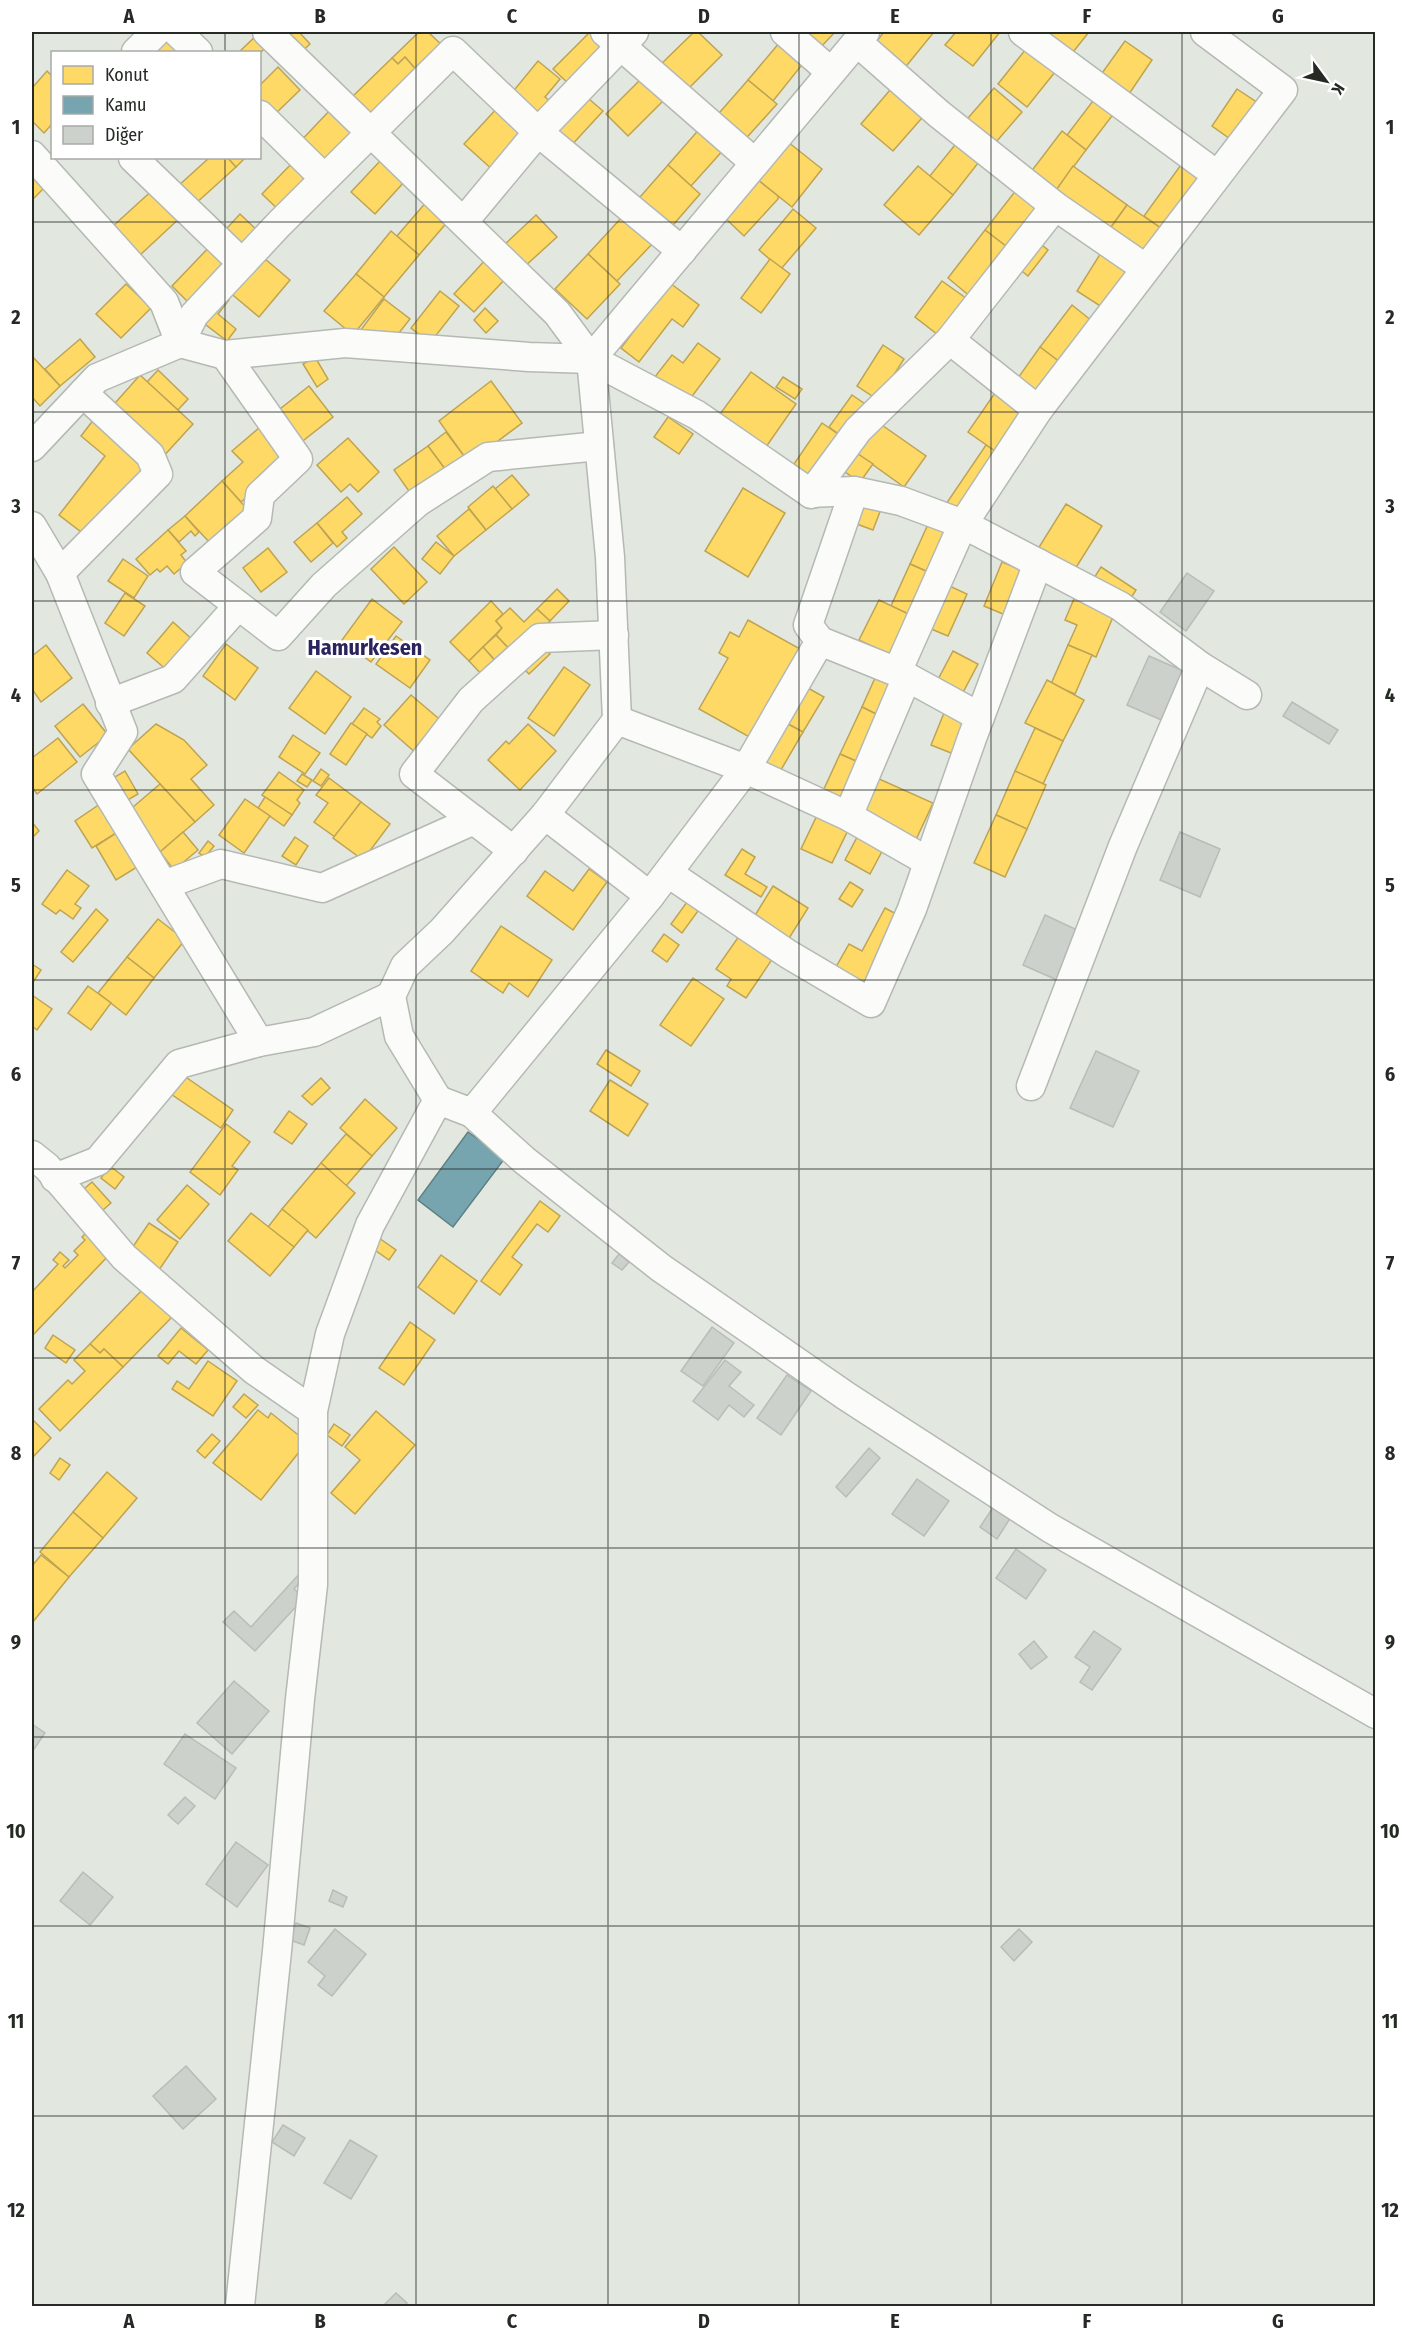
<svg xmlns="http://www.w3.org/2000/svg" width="1407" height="2338" viewBox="0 0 1407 2338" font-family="'Fira Sans Condensed',sans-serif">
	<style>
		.homes { fill: #ffd966; stroke: #bea452; stroke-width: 1.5 }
		.public { fill: #76a5af; stroke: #5e8085; stroke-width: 1.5 }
		.building { fill: #cdd1cb; stroke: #b8bdb7; stroke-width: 1.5 }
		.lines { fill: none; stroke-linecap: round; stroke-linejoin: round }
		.minor-casing { stroke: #b4b9b3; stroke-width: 31 }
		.minor { stroke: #fbfcfa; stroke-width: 28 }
		.grid { fill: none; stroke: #252a24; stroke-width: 1.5; stroke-opacity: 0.55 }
		.labels { text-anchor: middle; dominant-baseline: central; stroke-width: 6; stroke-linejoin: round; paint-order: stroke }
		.quarter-label { font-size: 22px; font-weight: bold; fill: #2b235d; stroke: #fff }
		.neatline { fill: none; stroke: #252a24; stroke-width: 2 }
		.grid-label { font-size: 20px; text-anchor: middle; font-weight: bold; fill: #252a24 }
	</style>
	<rect width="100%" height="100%" fill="#e2e8e0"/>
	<g class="homes">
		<polygon points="278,32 299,32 310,44 299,54"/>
		<polygon points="419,32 428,32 445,48 419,73 405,57 398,64 392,58"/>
		<polygon points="590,32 608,48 571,86 553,69"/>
		<polygon points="694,32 698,32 722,55 682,95 656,69"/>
		<polygon points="800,32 835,32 819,49"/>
		<polygon points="884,32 934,32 903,70 873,46"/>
		<polygon points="956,32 1000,32 973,66 945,45"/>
		<polygon points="1040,32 1089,32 1065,62"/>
		<polygon points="259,33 269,44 260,53 239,52"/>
		<polygon points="169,35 187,52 158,52 155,49"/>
		<polygon points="1125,41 1152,60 1123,103 1095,83"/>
		<polygon points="780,42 805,61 773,101 748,80"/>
		<polygon points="1030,44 1059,67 1027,107 998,84"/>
		<polygon points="405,57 419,73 372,118 352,97 392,58 398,64"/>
		<polygon points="538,61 560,79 545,97 553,104 536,125 506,100"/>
		<polygon points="278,67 300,90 271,118 260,107 260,85"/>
		<polygon points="47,71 52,76 52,124 44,133 32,121 32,88"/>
		<polygon points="645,75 667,97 628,136 606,114"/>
		<polygon points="748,80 777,104 741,144 713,120"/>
		<polygon points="896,83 928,111 893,151 861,124"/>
		<polygon points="994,88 1022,112 990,149 962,125"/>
		<polygon points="1237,89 1258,103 1233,141 1212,126"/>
		<polygon points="582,93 603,111 569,148 548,130"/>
		<polygon points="1096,97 1115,112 1086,150 1067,135"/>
		<polygon points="500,105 530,131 494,171 464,144"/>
		<polygon points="332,108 361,135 325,175 295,147"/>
		<polygon points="702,126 726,147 691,186 668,165"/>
		<polygon points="1062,131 1086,150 1052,196 1027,177"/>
		<polygon points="959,140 982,158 953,195 929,177"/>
		<polygon points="788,142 822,169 792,207 758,180"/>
		<polygon points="209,158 228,158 236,167 194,205 177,187"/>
		<polygon points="228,158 245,158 236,167"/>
		<polygon points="297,158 318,179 283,214 262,194"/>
		<polygon points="381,160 405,181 375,214 351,192"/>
		<polygon points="1183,162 1207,179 1168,233 1144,216"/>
		<polygon points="668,165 700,194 667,232 634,204"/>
		<polygon points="918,166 953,195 919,235 884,205"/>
		<polygon points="1073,166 1127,205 1106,234 1052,196"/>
		<polygon points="32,173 45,187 32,200"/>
		<polygon points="758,180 778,196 778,199 744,236 724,217"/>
		<polygon points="157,186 183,215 139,256 112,227"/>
		<polygon points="1017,189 1042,208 1011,250 985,230"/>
		<polygon points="428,200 450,219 419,255 397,236"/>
		<polygon points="1127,205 1168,233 1147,263 1106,234"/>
		<polygon points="793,209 816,228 781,269 759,250"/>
		<polygon points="240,214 262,235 239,258 218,238"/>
		<polygon points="536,215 557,237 523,268 503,246"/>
		<polygon points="623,216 653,243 617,281 588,254"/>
		<polygon points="985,230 1011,250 972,298 948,278"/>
		<polygon points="391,231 419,255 384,297 356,274"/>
		<polygon points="1033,238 1048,250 1028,276 1013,264"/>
		<polygon points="214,242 236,264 193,307 172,286"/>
		<polygon points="1104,248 1138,271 1111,313 1077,291"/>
		<polygon points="259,254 290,280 259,317 228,291"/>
		<polygon points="588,254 620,284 587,319 555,289"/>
		<polygon points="488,257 508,276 474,312 454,294"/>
		<polygon points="770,259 790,274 761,313 741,298"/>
		<polygon points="356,274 384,297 353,335 324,311"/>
		<polygon points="942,281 970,301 942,338 915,317"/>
		<polygon points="670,283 699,305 683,327 672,319 639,362 621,348"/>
		<polygon points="126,284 151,308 121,338 96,314"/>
		<polygon points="440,291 459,306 430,343 411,328"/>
		<polygon points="218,292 229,300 218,314 236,329 227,341 197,318"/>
		<polygon points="384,299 410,319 395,338 357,335"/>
		<polygon points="1072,305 1097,325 1065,366 1040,347"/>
		<polygon points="485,308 498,321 486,333 474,320"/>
		<polygon points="80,339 95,357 60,386 45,369"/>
		<polygon points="698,343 720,359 687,403 654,378 672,355 683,363"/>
		<polygon points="883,345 904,359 878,400 857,386"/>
		<polygon points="1040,347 1065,366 1038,403 1013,385"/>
		<polygon points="32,356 60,386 40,406 32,397"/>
		<polygon points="315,357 328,379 317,387 303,364"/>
		<polygon points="158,370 188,399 178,410 147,382"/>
		<polygon points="751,372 796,404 766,447 720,414"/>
		<polygon points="140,375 193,424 161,459 108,411"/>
		<polygon points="783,377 802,389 795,399 776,387"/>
		<polygon points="491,381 522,423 482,453 477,447 464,456 439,421"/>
		<polygon points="309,386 333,417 299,444 275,413"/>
		<polygon points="997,390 1031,413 1002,456 968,432"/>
		<polygon points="852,395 871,408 848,441 829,427"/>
		<polygon points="98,414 146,466 89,538 59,515 105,456 81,436"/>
		<polygon points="668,417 693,434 679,454 654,437"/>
		<polygon points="822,423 848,441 819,482 794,464"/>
		<polygon points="879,423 926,456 904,487 858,454"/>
		<polygon points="260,427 289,459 241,502 222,481 243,462 232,451"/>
		<polygon points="446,432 464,456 445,469 428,446"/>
		<polygon points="348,438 379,472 358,492 350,484 341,492 317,465"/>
		<polygon points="986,445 1002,456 961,514 946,504"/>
		<polygon points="428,446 445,469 411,494 394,470"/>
		<polygon points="858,454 873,464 860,482 836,466"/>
		<polygon points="512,475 529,495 512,509 495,489"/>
		<polygon points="222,481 248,510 211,544 185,516"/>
		<polygon points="493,486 512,509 486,530 468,507"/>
		<polygon points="743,488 785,513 748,577 705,551"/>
		<polygon points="347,497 362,514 342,532 347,538 337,547 317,523"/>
		<polygon points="863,502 881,509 873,530 854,523"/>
		<polygon points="1066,504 1102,526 1072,574 1036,552"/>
		<polygon points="469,509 486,530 454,556 437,536"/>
		<polygon points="185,516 199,532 195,536 191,531 179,542 168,530"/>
		<polygon points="929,522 954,533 935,575 910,564"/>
		<polygon points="317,523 333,543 311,562 294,542"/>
		<polygon points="168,530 186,551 181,555 187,563 174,574 167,566 160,572 157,569 150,575 136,559"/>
		<polygon points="436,542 454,556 440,574 422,559"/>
		<polygon points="394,547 427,582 404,604 371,569"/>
		<polygon points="268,548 287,572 261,592 243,568"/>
		<polygon points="123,559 148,576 134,598 108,581"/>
		<polygon points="1002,562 1028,573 1010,617 984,606"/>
		<polygon points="910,564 935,575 917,618 891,606"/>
		<polygon points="1101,567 1136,590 1129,601 1094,578"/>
		<polygon points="943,583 967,594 948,636 924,626"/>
		<polygon points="557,589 569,601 550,621 537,609"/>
		<polygon points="125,593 145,606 124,636 105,623"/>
		<polygon points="1076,594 1116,610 1096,657 1068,645 1077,625 1065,620"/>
		<polygon points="372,599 402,622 371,662 342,640"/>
		<polygon points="879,600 917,618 897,658 859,640"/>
		<polygon points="491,601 503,614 496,621 502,628 469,661 450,642"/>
		<polygon points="510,608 524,622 537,609 550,621 515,655 496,635 502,628 496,621"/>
		<polygon points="748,620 802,650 753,739 699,709 728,658 719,653 730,632 739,637"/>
		<polygon points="173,622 195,642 169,672 147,653"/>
		<polygon points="496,635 511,651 498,664 483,647"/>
		<polygon points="396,636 430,660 410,688 376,664"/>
		<polygon points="226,644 258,668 235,700 203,676"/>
		<polygon points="541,644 550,654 529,674 519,664"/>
		<polygon points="46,645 72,678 41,702 32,689 32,656"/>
		<polygon points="1068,645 1092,655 1075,694 1051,684"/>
		<polygon points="483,647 498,664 484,677 469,661"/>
		<polygon points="953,651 978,664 959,700 934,687"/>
		<polygon points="564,667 590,685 554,736 528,718"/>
		<polygon points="879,669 902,680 884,718 862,707"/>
		<polygon points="316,671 351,697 325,734 289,708"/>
		<polygon points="1047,680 1084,700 1063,741 1025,723"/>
		<polygon points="808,688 824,697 803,732 788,724"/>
		<polygon points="411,695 444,723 417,754 384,725"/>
		<polygon points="83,704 108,735 80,757 55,726"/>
		<polygon points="862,707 884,718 863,764 840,754"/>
		<polygon points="364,708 380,719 377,722 381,726 372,738 352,724"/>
		<polygon points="946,708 971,718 956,755 931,745"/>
		<polygon points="351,723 367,734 346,765 330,754"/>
		<polygon points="156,724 184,740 207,765 191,779 214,805 195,822 128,749"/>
		<polygon points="528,724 556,751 520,790 488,760 506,741 509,744"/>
		<polygon points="788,724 803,732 778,775 762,766"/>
		<polygon points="1035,728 1063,741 1043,784 1015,771"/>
		<polygon points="293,735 320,753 305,774 279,757"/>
		<polygon points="58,738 77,762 37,794 32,787 32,758"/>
		<polygon points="840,754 867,766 845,815 818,802"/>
		<polygon points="321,769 329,775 321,786 313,781"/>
		<polygon points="125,771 138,794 121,804 108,781"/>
		<polygon points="1015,771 1046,785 1027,829 996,815"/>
		<polygon points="279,772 304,790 297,800 300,803 292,815 262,795"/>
		<polygon points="302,774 312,780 307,787 297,781"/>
		<polygon points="868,774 933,803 914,844 850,815"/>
		<polygon points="329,778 361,802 335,837 314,822 328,803 316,795"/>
		<polygon points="160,784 195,822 160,852 126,813"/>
		<polygon points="265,797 292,815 284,826 258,808"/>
		<polygon points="245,799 270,816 244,853 219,835"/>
		<polygon points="103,802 121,830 92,848 75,821"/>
		<polygon points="361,802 390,824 363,860 333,838"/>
		<polygon points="821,807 852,822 832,863 801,849"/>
		<polygon points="996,815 1027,829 1005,877 974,863"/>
		<polygon points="32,822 39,831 32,838"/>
		<polygon points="863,826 888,840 870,874 845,860"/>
		<polygon points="121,830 142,864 116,880 96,846"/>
		<polygon points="183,832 198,850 174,870 160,852"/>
		<polygon points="295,837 308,846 296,865 282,856"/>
		<polygon points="208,841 214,846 205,857 199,853"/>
		<polygon points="742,849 755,857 745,874 767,887 761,897 725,875"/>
		<polygon points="589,869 607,882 573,930 527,896 545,871 573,891"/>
		<polygon points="67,870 89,886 75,904 81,908 73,919 60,910 56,914 42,904"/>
		<polygon points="850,882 863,890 852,907 839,899"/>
		<polygon points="773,886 808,908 786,943 751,922"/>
		<polygon points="687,902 698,911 682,933 671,924"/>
		<polygon points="885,908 900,916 861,989 832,974 849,944 862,951"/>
		<polygon points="96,909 108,920 73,962 61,952"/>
		<polygon points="158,919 185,940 154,978 127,957"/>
		<polygon points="501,926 552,960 528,997 509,983 503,993 471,971"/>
		<polygon points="744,929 777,952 746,998 727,986 731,979 716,969"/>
		<polygon points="664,934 679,945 667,962 652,951"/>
		<polygon points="127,957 154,978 126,1015 98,993"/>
		<polygon points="32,964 41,970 32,984"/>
		<polygon points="693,978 724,999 691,1046 660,1025"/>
		<polygon points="88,986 111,1003 91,1030 68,1013"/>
		<polygon points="32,995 52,1009 37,1030 32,1026"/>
		<polygon points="606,1050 640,1071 631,1086 597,1064"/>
		<polygon points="177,1071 233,1110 221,1128 165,1090"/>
		<polygon points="321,1078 330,1088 312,1105 302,1096"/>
		<polygon points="610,1080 648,1104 628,1136 590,1111"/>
		<polygon points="365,1099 397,1128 372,1156 340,1128"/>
		<polygon points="289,1111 307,1124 292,1144 274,1132"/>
		<polygon points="226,1124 250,1142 232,1166 238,1170 220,1195 190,1172"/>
		<polygon points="346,1134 372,1156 346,1186 321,1163"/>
		<polygon points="321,1163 355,1193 316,1238 282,1209"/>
		<polygon points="110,1166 124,1177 115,1189 101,1178"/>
		<polygon points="92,1182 111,1203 96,1216 77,1195"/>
		<polygon points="187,1185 209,1204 180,1239 157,1220"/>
		<polygon points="540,1201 560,1216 548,1232 537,1224 512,1257 522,1265 500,1295 481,1281"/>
		<polygon points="282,1209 308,1230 294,1247 268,1227"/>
		<polygon points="251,1213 294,1247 270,1276 228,1241"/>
		<polygon points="149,1223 178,1242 159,1270 130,1251"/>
		<polygon points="87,1232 110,1254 32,1336 32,1292 58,1264 53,1260 60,1252 69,1260 63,1266 65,1268 78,1255 74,1251 85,1240 82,1237"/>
		<polygon points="379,1238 396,1250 389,1260 372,1248"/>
		<polygon points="441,1255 477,1281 454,1314 418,1287"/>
		<polygon points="143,1289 172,1317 123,1367 104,1349 100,1353 90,1344"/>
		<polygon points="410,1322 435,1340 404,1385 379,1368"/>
		<polygon points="181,1328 208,1350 196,1364 179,1351 168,1364 158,1356"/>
		<polygon points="53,1335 75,1350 66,1363 45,1348"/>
		<polygon points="90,1344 100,1353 104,1349 123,1367 60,1431 39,1409 68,1380 72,1384 85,1371 74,1360"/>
		<polygon points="208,1361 237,1381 213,1416 172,1389 177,1381 189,1389"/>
		<polygon points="244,1394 258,1405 246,1418 233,1407"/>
		<polygon points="258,1410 268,1418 271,1413 307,1442 261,1500 213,1463"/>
		<polygon points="376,1411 415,1445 355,1514 331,1493 360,1460 345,1447"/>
		<polygon points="33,1420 51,1438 32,1458 32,1422"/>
		<polygon points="334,1424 350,1435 342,1446 327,1435"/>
		<polygon points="212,1434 220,1441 205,1458 197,1451"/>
		<polygon points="60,1458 70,1465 59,1480 50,1473"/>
		<polygon points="107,1472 137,1498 103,1538 73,1512"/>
		<polygon points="73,1512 103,1538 69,1577 40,1552"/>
		<polygon points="41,1555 69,1577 32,1623 32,1566"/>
	</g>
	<polygon class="public" points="468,1132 505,1158 453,1227 418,1200"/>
	<g class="building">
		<polygon points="1187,573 1214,591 1186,631 1160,612"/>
		<polygon points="1149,656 1188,673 1166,722 1127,705"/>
		<polygon points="1292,702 1338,730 1329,744 1283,716"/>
		<polygon points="1180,832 1220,849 1200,897 1160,880"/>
		<polygon points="1045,915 1088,935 1066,984 1023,965"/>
		<polygon points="1096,1051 1139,1071 1113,1127 1070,1108"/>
		<polygon points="619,1254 629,1262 622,1270 612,1263"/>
		<polygon points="712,1327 734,1343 703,1386 681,1371"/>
		<polygon points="725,1360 741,1372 729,1386 754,1405 744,1417 729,1405 718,1420 693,1401"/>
		<polygon points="787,1375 811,1391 781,1435 757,1418"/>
		<polygon points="869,1448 880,1458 846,1497 836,1487"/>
		<polygon points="917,1479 949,1501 924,1536 892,1514"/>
		<polygon points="994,1506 1011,1517 997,1539 980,1527"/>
		<polygon points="1016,1549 1046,1570 1026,1599 996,1578"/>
		<polygon points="301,1572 305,1576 294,1589 304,1598 255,1651 223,1622 234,1611 251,1627"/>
		<polygon points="1094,1631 1121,1649 1092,1690 1080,1682 1090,1667 1075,1657"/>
		<polygon points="1034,1641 1047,1657 1031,1669 1019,1654"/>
		<polygon points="234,1681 269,1711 232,1754 197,1723"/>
		<polygon points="32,1724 45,1733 32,1752"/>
		<polygon points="185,1734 236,1768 215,1799 164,1764"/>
		<polygon points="185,1797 195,1806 178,1824 168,1815"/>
		<polygon points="236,1842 268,1865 237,1907 206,1884"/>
		<polygon points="83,1872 113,1897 90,1925 60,1901"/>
		<polygon points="333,1890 347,1897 343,1907 329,1901"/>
		<polygon points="296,1923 310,1928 304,1945 290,1940"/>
		<polygon points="335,1929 366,1954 332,1996 318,1985 325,1976 308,1962"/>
		<polygon points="1019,1929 1032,1942 1014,1961 1001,1947"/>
		<polygon points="186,2066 216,2099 183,2129 153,2096"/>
		<polygon points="283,2125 305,2138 294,2156 272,2142"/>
		<polygon points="350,2140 377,2156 351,2199 324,2183"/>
		<polygon points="396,2293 407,2303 403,2306 383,2306"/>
	</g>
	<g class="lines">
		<g class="minor-casing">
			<g id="minor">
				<polyline points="177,32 198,52"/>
				<polyline points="267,32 557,313 591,359 697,415 810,493 854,491 901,501 963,524 1120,606 1200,666 1247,695"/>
				<polyline points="605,32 755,163"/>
				<polyline points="785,32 831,72"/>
				<polyline points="1023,32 1217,175"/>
				<polyline points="857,42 939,114 1055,206 1145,268"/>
				<polyline points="136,52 156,32"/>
				<polyline points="260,115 324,178"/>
				<polyline points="32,155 164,302 180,343"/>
				<polyline points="133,158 242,263"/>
				<polyline points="464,221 538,132 634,32"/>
				<polyline points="950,340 1038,410"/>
				<polyline points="180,343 194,315 279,224 453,51 538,132 682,251"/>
				<polyline points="225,355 298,459 260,495 257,518 195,572 278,636 324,585 418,502 488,457 599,446"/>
				<polyline points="32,447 97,378 180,343 225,355 345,343 529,357 591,359 865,32"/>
				<polyline points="811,494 858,430 950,340 1055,206"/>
				<polyline points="32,526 60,573 123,732 96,774 259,1042"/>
				<polyline points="60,573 158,474 150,455 83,393"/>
				<polyline points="820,641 897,672"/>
				<polyline points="907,677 980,717"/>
				<polyline points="110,703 173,679 238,606"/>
				<polyline points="617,720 746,769 848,816 927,861"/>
				<polyline points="545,815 650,896"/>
				<polyline points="848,816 907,677 897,672 963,524 1038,410 1283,90 1205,32"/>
				<polyline points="514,851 414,774 471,700 540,638 614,635"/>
				<polyline points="668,873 788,954 871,1003 912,909 972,738 1038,563"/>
				<polyline points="164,885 221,864 322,888 474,820"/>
				<polyline points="1031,1086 1123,846 1200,666"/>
				<polyline points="438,1100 472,1113 524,1160 661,1268 846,1396 1050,1528 1376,1714"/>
				<polyline points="472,1113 650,896 746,769 820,641 808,625 854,491"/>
				<polyline points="32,1155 47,1167 124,1257 254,1370 313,1411"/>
				<polyline points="55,1178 98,1161 179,1064 259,1042 314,1032 391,996"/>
				<polyline points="240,2306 277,1951 300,1699 313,1585 313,1411 330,1334 370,1225 438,1100 399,1036 391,996 405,966 442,931 545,815 617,720 610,557 591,359"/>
			</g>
		</g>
		<use href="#minor" class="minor"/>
	</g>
	<path class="grid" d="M225,32V52M416,32V2306M608,32V2306M799,32V2306M991,32V2306M1182,32V2306M225,158V2306M32,222H1376M32,412H1376M32,601H1376M32,790H1376M32,980H1376M32,1169H1376M32,1358H1376M32,1548H1376M32,1737H1376M32,1926H1376M32,2116H1376"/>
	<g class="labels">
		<g class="quarter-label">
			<text x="365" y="647">Hamurkesen</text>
		</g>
	</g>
	<rect width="1407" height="2338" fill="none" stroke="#ffffff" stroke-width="66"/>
	<rect x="51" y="51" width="210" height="108" fill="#ffffff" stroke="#a8aaa7" stroke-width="1.5"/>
	<rect x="63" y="66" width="30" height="18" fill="#ffd966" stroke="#a8aaa7" stroke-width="1.5"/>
	<text x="105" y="81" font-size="18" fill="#252a24">Konut</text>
	<rect x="63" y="96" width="30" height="18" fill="#76a5af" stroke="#a8aaa7" stroke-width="1.5"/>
	<text x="105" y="111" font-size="18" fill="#252a24">Kamu</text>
	<rect x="63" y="126" width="30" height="18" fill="#cdd1cb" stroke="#a8aaa7" stroke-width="1.5"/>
	<text x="105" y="141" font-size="18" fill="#252a24">Diğer</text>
	<g transform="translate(1326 81) rotate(123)" stroke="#ffffff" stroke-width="4.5" paint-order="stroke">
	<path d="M0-4.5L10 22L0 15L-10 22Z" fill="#252a24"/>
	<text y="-9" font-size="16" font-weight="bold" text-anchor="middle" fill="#252a24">K</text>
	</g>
	<rect x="33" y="33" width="1341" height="2272" class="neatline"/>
	<g class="grid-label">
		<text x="129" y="23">A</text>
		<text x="320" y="23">B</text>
		<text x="512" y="23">C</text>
		<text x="704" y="23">D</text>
		<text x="895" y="23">E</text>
		<text x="1087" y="23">F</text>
		<text x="1278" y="23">G</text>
		<text x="16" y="134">1</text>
		<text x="1390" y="134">1</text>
		<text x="16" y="324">2</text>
		<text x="1390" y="324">2</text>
		<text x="16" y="513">3</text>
		<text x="1390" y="513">3</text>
		<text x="16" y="702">4</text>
		<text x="1390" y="702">4</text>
		<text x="16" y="892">5</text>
		<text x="1390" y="892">5</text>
		<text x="16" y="1081">6</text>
		<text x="1390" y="1081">6</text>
		<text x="16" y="1270">7</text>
		<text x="1390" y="1270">7</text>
		<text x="16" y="1460">8</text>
		<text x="1390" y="1460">8</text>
		<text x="16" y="1649">9</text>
		<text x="1390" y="1649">9</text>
		<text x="16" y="1838">10</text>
		<text x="1390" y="1838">10</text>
		<text x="16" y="2028">11</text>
		<text x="1390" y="2028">11</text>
		<text x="16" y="2217">12</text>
		<text x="1390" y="2217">12</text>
		<text x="129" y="2328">A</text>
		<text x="320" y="2328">B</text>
		<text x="512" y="2328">C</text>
		<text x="704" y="2328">D</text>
		<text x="895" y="2328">E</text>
		<text x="1087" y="2328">F</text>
		<text x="1278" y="2328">G</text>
	</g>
</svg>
